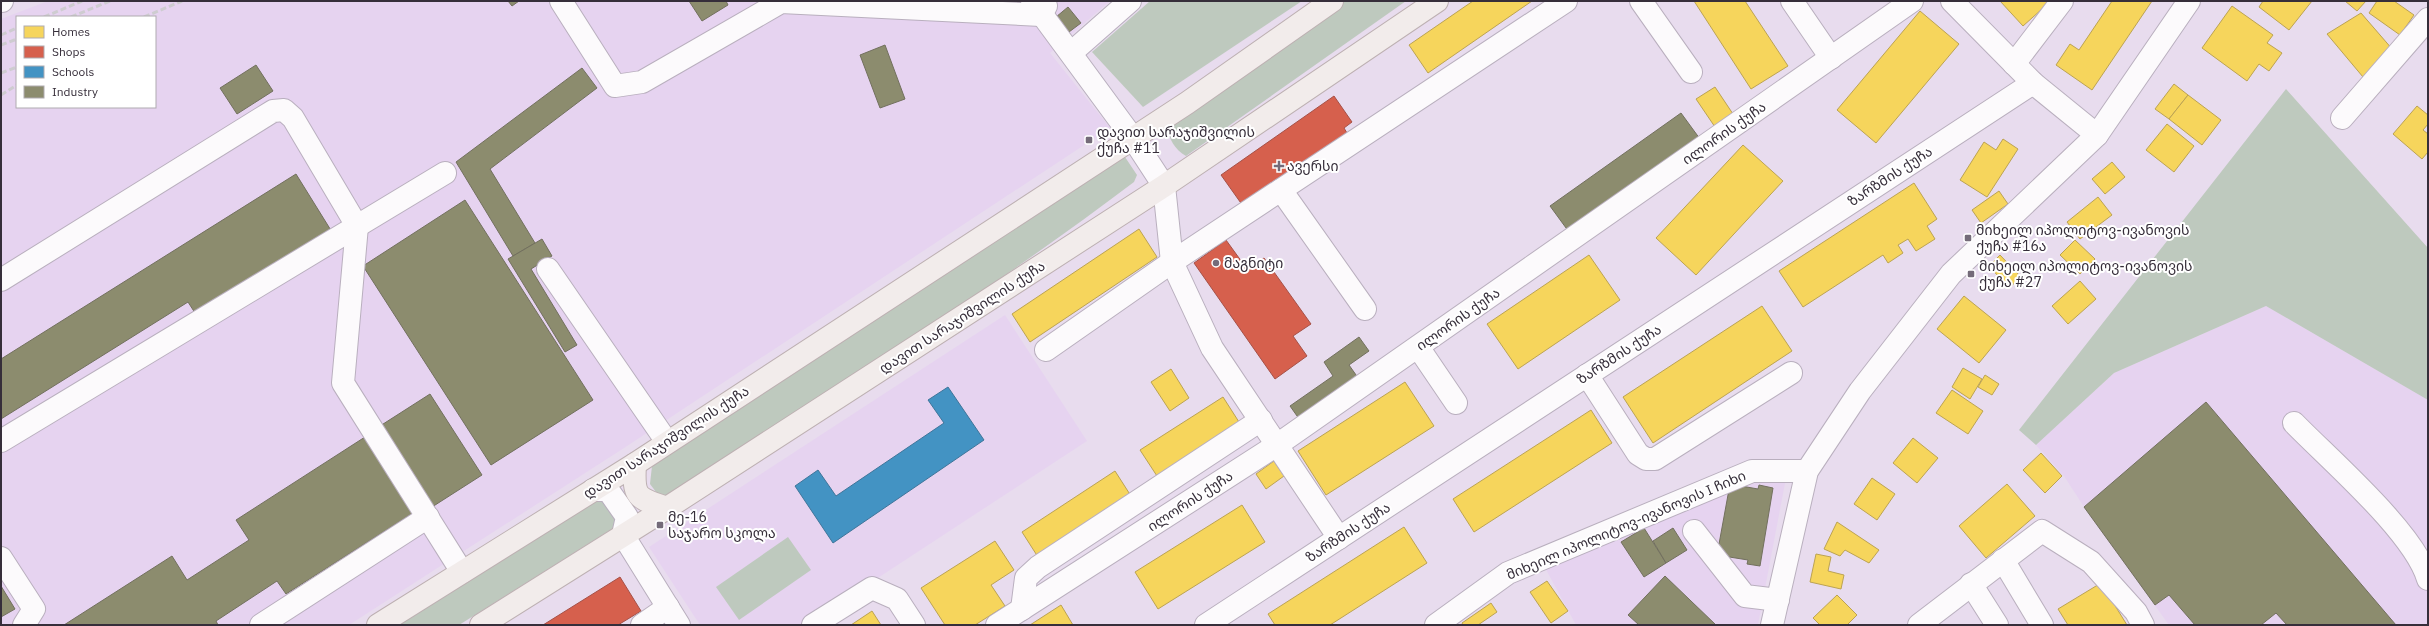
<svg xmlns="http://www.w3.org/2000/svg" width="2429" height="626" viewBox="0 0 2429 626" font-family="'IBM Plex Sans','Noto Sans Georgian',sans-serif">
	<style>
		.built { fill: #e6d3f0; fill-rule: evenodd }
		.green { fill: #bec9be }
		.homes { fill: #f6d55c; stroke: #bca352 }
		.shops { fill: #d6604d; stroke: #a65147 }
		.schools { fill: #4393c3; stroke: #3f759a }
		.industry { fill: #8c8c6e; stroke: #72705e }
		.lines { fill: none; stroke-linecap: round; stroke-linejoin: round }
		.minor-casing { stroke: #b9afbe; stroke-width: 24 }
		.major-casing { stroke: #bdb0b2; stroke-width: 24 }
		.minor { stroke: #fcfafc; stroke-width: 22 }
		.major { stroke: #f2eceb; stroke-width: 22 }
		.rail { stroke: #ceccd0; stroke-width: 3; stroke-dasharray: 6 3; stroke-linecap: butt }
		.poi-dot { fill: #746b79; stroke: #fff; stroke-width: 1.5 }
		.labels { text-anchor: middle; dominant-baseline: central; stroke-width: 4; stroke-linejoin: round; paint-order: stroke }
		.poi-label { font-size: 14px; fill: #362e3a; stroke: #fff; text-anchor: start }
		.street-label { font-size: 14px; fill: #362e3a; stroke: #fff }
	</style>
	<rect width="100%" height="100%" fill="#e8dcee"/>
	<g class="built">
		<path d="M48,1H1110L1050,53L1110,128L624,448L349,625H1V19ZM17,17H155V107H17Z"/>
		<polygon points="2266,306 2428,400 2428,625 2169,625 2084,507 2064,476 2036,445 2114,373"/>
		<polygon points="1005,315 1087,441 806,625 700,625 649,547"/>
		<polygon points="1786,478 1758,625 1576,625 1543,564 1736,480"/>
	</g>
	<g class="green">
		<polygon points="1150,1 1302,1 1143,107 1092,52"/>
		<path d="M1344,1H1406L1186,156C1175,150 1168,138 1167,125Z"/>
		<polygon points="2286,89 2428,248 2428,400 2266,306 2114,373 2036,445 2019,430"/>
		<path d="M1125,157L1137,175L1134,182C983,296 822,398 662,500L650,484L652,466L1115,158Z"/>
		<polygon points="599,496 620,524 459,625 396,625"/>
		<polygon points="788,537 811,570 739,620 716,587"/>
	</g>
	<g class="homes">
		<polygon points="1473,1 1532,1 1428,73 1409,45"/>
		<polygon points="1694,1 1745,1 1788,66 1751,89"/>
		<polygon points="2000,1 2051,1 2023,26"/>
		<polygon points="2112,1 2152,1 2092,90 2056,65 2070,44 2079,50"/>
		<polygon points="2263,1 2312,1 2289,30 2259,7"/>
		<polygon points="2345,1 2366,1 2357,11"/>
		<polygon points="2377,1 2394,1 2414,15 2400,35 2369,13"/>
		<polygon points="2232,6 2273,35 2267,43 2282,53 2269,71 2259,64 2247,81 2202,48"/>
		<polygon points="1920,11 1959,44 1876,143 1837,110"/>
		<polygon points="2361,13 2393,50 2363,77 2327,34"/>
		<polygon points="2174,84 2188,95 2169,119 2155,109"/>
		<polygon points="1715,87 1733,114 1715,127 1696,99"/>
		<polygon points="2188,95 2221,120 2202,145 2169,119"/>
		<polygon points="2417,106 2428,115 2428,124 2423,130 2428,134 2428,152 2422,159 2393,134"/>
		<polygon points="2167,124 2194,146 2174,172 2146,150"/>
		<polygon points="2003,139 2018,149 1987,197 1960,180 1984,142 1996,150"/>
		<polygon points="1743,145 1783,181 1696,275 1656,238"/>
		<polygon points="2112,162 2125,177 2105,194 2092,179"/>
		<polygon points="1914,183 1937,219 1927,226 1935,239 1916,251 1908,239 1898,245 1903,253 1888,263 1883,255 1803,307 1779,271"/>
		<polygon points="1999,191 2008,204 1981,223 1972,210"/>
		<polygon points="2098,197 2112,215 2080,239 2067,222"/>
		<polygon points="1139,229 1157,257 1030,342 1012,314"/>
		<polygon points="2075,240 2095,259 2080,274 2060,255"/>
		<polygon points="1589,255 1620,300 1518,369 1487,324"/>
		<polygon points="2000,255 2021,277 2009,288 1989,266"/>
		<polygon points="2080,281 2096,299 2068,324 2052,306"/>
		<polygon points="1964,296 2006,330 1979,363 1937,329"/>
		<polygon points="1762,306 1792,351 1653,443 1623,397"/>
		<polygon points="1963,368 1982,379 1970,399 1952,387"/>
		<polygon points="1171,369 1189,398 1170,411 1151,382"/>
		<polygon points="1985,375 1999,384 1992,395 1978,387"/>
		<polygon points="1405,382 1434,426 1326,495 1298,451"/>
		<polygon points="1952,390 1983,411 1968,434 1936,413"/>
		<polygon points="1223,397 1239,422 1157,476 1140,450"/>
		<polygon points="1591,410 1612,443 1474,532 1453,499"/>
		<polygon points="1913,438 1938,458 1917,483 1893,463"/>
		<polygon points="2041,453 2062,476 2045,493 2023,470"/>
		<polygon points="1274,461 1284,476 1266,489 1256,474"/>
		<polygon points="1115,471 1131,496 1038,557 1022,532"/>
		<polygon points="1872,478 1895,494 1877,520 1854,504"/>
		<polygon points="2007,484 2035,516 1986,558 1959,526"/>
		<polygon points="1242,505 1265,542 1158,609 1135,572"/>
		<polygon points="1837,522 1879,550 1869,563 1845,550 1840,556 1824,549"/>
		<polygon points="1404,527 1427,563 1330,625 1275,625 1268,614"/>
		<polygon points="995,541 1014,570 991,585 1005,606 975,625 945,625 921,588"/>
		<polygon points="1816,554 1831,557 1828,571 1844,575 1841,589 1810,582"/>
		<polygon points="1547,581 1568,611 1551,623 1530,592"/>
		<polygon points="2101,583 2127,625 2068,625 2058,609"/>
		<polygon points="1837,595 1857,615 1847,625 1820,625 1813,618"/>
		<polygon points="1491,603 1497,612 1478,625 1463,625 1462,623"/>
		<polygon points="1061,605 1073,625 1030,625"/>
		<polygon points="872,611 881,625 851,625"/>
	</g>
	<g class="shops">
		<polygon points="1334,96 1352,122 1344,128 1347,133 1243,206 1221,175"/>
		<polygon points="1226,240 1247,269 1264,258 1311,324 1293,336 1307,356 1275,379 1194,263"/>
		<polygon points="620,577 641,611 618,625 543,625"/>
	</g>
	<polygon class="schools" points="948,387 984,440 833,543 795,486 818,470 836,496 944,423 928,400"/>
	<g class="industry">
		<polygon points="508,1 519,1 512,6"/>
		<polygon points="689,1 726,1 728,5 702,21"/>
		<polygon points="1068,7 1081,23 1069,32 1056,17"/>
		<polygon points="885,45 905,99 880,108 860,55"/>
		<polygon points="256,65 273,91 237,114 220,88"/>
		<polygon points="582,68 597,88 490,169 535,243 513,256 456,162"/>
		<polygon points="1681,113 1700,139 1569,232 1550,206"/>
		<polygon points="296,174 332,232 197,316 188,302 1,419 1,359"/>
		<polygon points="465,200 593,400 491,465 363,266"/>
		<polygon points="542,239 552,256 531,269 577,345 565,352 508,259"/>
		<polygon points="1359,337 1369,351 1349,365 1361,382 1302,423 1290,406 1333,376 1324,362"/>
		<polygon points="430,394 482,475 432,507 380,426"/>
		<polygon points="2206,402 2396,625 2287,625 2276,613 2261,625 2195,625 2169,595 2155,605 2084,507"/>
		<polygon points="365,437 413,513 286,594 277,581 216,621 218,625 64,625 172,556 187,580 249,540 236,520"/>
		<polygon points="1730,484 1758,489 1759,485 1773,488 1760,566 1747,564 1748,560 1717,555"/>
		<polygon points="1644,528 1666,563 1644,577 1621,542"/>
		<polygon points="1673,528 1687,550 1666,563 1653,541"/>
		<polygon points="1665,576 1716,625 1639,625 1628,615"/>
		<polygon points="1,586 15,609 1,617"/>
	</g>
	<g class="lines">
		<g class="minor-casing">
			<g id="minor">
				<polyline points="1,1 2,1"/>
				<polyline points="561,1 615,86 642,82 781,2 1041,15 1046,6"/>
				<polyline points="1032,1 1132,137 1164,186 1172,262 1212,348 1339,538"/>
				<polyline points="1641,1 1691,72"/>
				<polyline points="1792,1 1831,58"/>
				<polyline points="1952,1 2033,83 2097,135"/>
				<polyline points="1071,53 1130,1"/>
				<polyline points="2014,64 2062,1"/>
				<polyline points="2342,118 2428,19"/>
				<polyline points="1281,190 1365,309"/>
				<polyline points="548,269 667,442"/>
				<polyline points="1,280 273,111 284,110 293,118 357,226 343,383 462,572"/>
				<polyline points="1418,347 1456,403"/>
				<polyline points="1046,350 1172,262 1566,1"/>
				<polyline points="1587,375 1638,454 1646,459 1655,459 1791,373"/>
				<path d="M2294,423C2330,460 2414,532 2428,579"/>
				<polyline points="1,441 445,173"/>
				<polyline points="593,490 608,490 627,517 623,535 679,625"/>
				<polyline points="1694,531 1745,596 1778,600"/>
				<polyline points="1,558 34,609 24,625"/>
				<polyline points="2003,560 2042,625"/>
				<polyline points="1971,584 1997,625"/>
				<polyline points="1022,609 1026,578 1038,567 1261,420"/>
				<polyline points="261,625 428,517"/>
				<polyline points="642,625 668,607"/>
				<polyline points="813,625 872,588 897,599 914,625"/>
				<polyline points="997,625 1277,445 1912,1"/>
				<polyline points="1206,625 2033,83"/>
				<polyline points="1436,625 1508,573 1752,471 1807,471"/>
				<polyline points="1772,625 1807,471 1860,391 1951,274 2097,135 2189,1"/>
				<polyline points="1919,625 2042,531 2091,562 2136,612 2143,625"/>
			</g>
		</g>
		<g class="major-casing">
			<g id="major">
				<path d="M635,464C633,497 636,498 667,508"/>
				<polyline points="378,625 635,464 1187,103 1332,1"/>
				<polyline points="481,625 667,508 1164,186 1437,1"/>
			</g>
		</g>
		<use href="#minor" class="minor"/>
		<use href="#major" class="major"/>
		<g class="rail">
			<polyline points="44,17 82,1"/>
			<polyline points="71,17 110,1"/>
			<polyline points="144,17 182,1"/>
			<polyline points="1,35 17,28"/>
			<polyline points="1,45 17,39"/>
			<polyline points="1,73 17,67"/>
			<polyline points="1,95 17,85"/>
		</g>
	</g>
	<g class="poi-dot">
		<rect x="1085" y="136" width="8" height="8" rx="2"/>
		<path d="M1277 160h4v4h4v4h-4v4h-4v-4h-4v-4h4z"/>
		<rect x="1964" y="234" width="8" height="8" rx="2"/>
		<circle cx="1216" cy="263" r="4"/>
		<rect x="1967" y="270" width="8" height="8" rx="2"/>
		<rect x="656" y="521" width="8" height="8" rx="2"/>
	</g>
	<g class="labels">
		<g class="poi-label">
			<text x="1097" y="132">დავით სარაჯიშვილის<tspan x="1097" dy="16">ქუჩა #11</tspan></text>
			<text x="1287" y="166">ავერსი</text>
			<text x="1976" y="230">მიხეილ იპოლიტოვ-ივანოვის<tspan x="1976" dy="16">ქუჩა #16ა</tspan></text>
			<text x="1224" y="263">მაგნიტი</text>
			<text x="1979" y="266">მიხეილ იპოლიტოვ-ივანოვის<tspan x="1979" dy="16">ქუჩა #27</tspan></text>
			<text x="668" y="517">მე-16<tspan x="668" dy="16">საჯარო სკოლა</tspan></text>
		</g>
		<g class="street-label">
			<text transform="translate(1724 133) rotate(-35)">ილორის ქუჩა</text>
			<text transform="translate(1890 176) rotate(-33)">ზარზმის ქუჩა</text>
			<text transform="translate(962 317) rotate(-33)">დავით სარაჯიშვილის ქუჩა</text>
			<text transform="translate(1458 319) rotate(-35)">ილორის ქუჩა</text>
			<text transform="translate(1619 354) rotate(-33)">ზარზმის ქუჩა</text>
			<text transform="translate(666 442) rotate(-33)">დავით სარაჯიშვილის ქუჩა</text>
			<text transform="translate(1190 501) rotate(-33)">ილორის ქუჩა</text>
			<text transform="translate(1626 525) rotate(-23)">მიხეილ იპოლიტოვ-ივანოვის I ჩიხი</text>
			<text transform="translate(1348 532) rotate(-33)">ზარზმის ქუჩა</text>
		</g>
	</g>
	<rect width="2429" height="626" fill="none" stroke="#362e3a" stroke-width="4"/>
	<rect x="16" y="16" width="140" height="92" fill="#ffffff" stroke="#afabb0"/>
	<rect x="24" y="26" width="20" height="12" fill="#f6d55c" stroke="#afabb0"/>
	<text x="52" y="36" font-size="12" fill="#362e3a">Homes</text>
	<rect x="24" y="46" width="20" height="12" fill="#d6604d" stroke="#afabb0"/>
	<text x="52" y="56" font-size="12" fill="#362e3a">Shops</text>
	<rect x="24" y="66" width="20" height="12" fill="#4393c3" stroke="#afabb0"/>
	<text x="52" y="76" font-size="12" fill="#362e3a">Schools</text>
	<rect x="24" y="86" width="20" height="12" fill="#8c8c6e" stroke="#afabb0"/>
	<text x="52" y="96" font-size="12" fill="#362e3a">Industry</text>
</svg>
